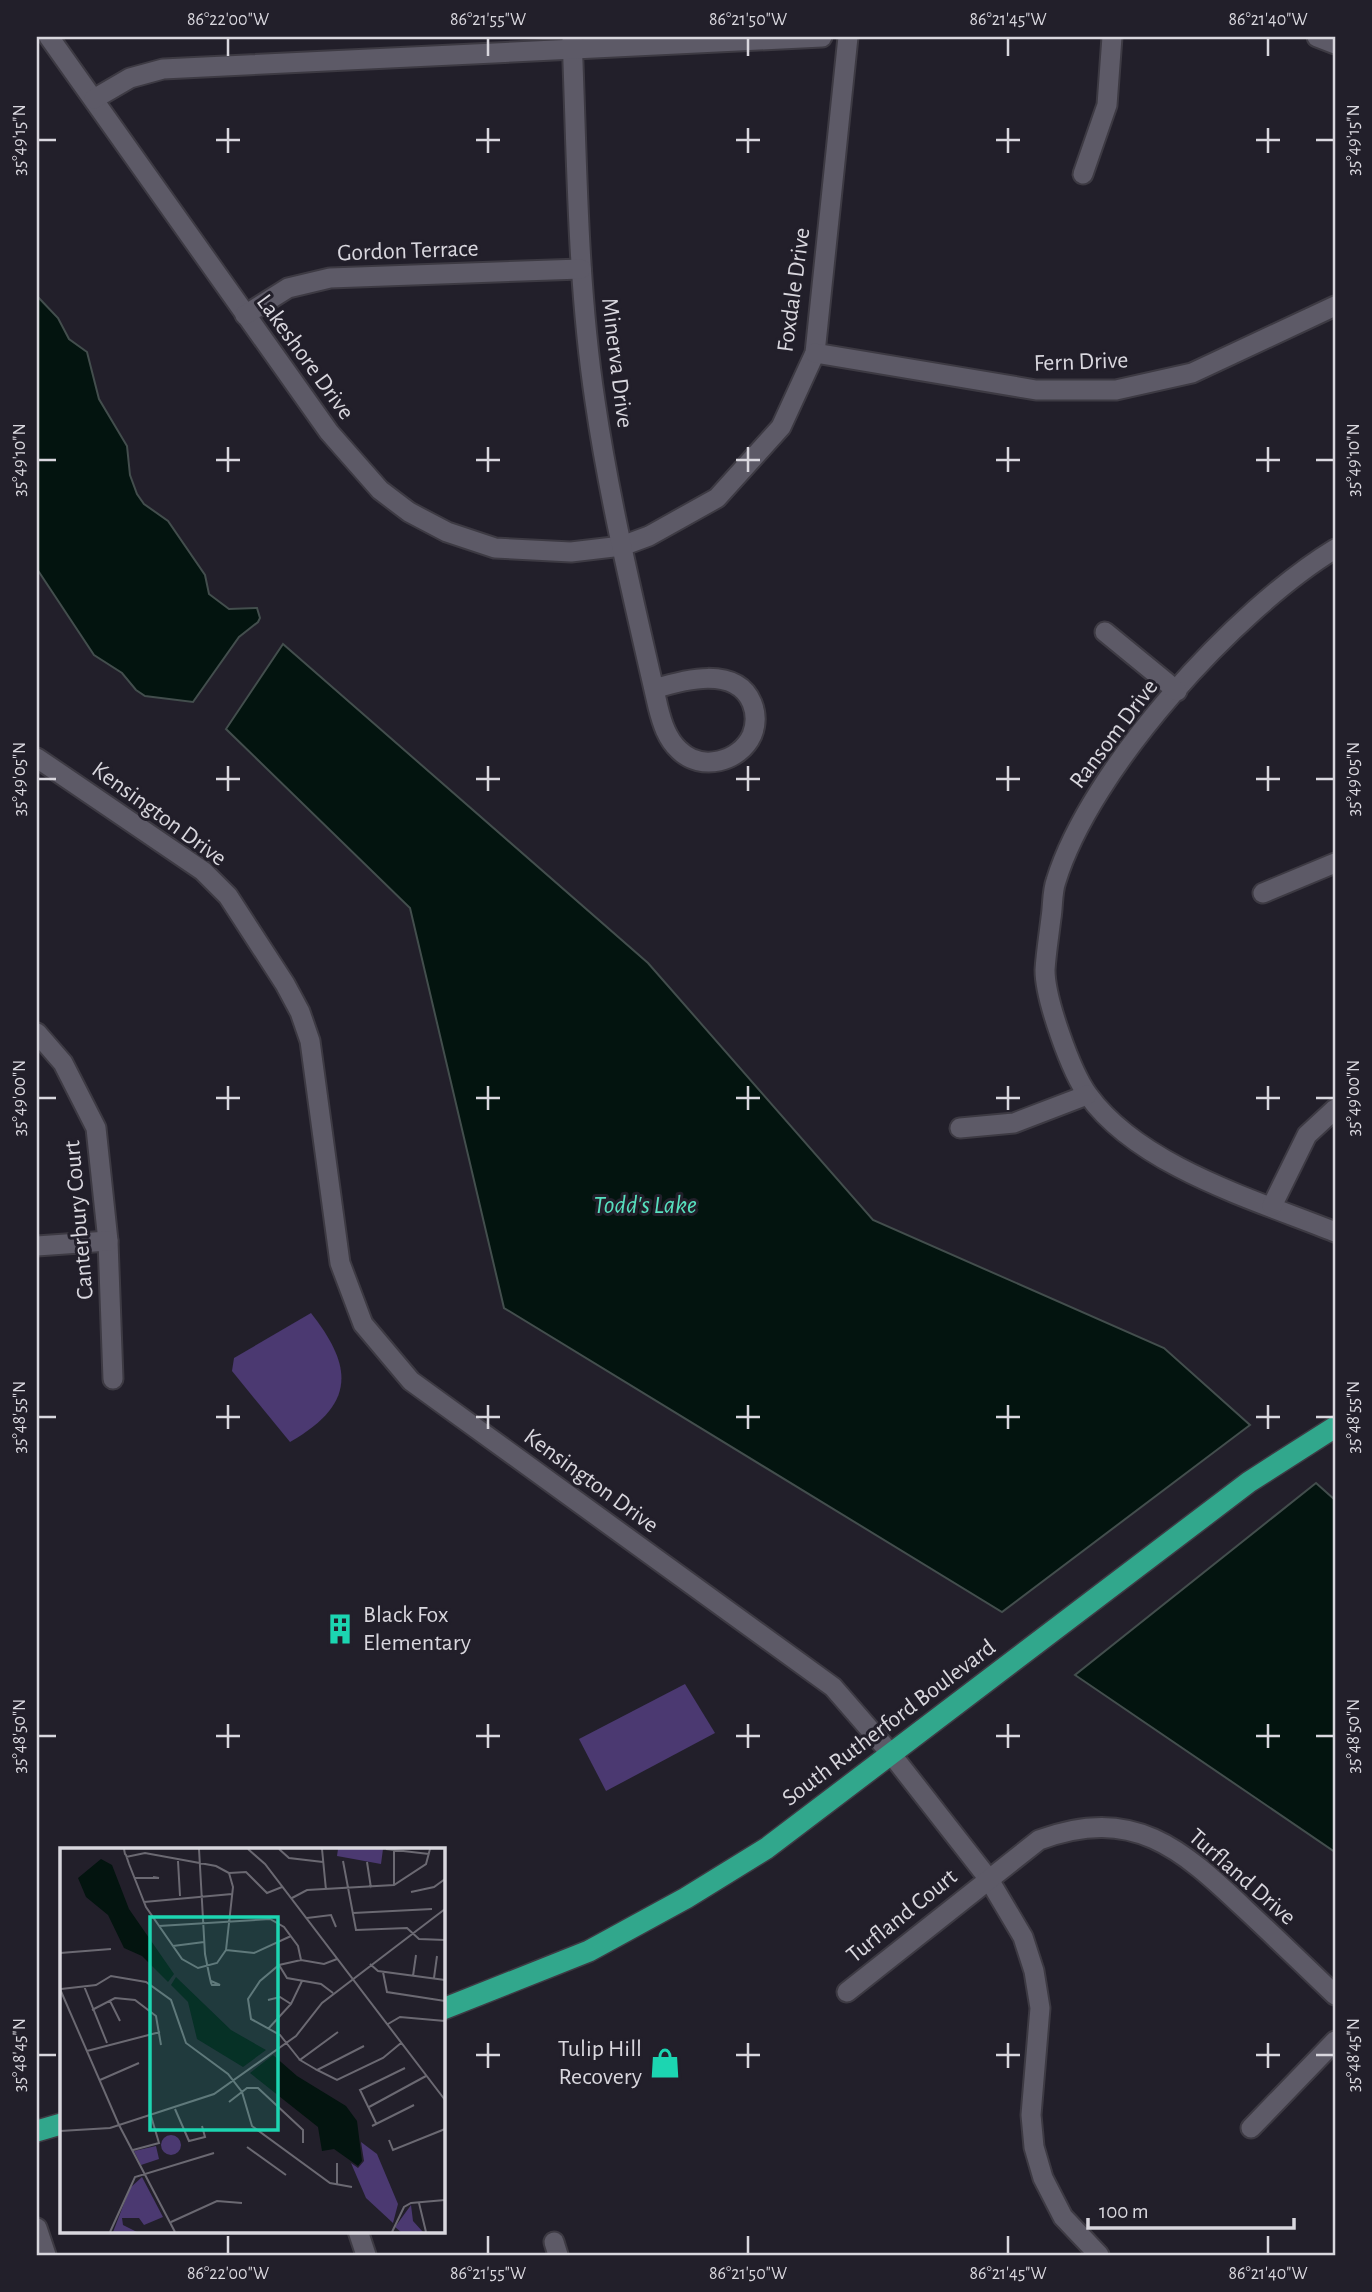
<svg xmlns="http://www.w3.org/2000/svg" width="1372" height="2292" viewBox="0 0 1372 2292" font-family="'Alegreya Sans',sans-serif">
	<style>
		.green { fill: #4b3971 }
		.water { fill: #03140f; stroke: #434e4d; stroke-width: 2 }
		.lines { fill: none; stroke-linecap: round; stroke-linejoin: round }
		.minor-casing { stroke: #3d3a43; stroke-width: 23 }
		.highway-casing { stroke: #3d3a43; stroke-width: 24 }
		.minor { stroke: #5d5a67; stroke-width: 19 }
		.highway { stroke: #31a78c; stroke-width: 21 }
		.ticks { fill: none; stroke: #d9d7de; stroke-width: 2.5 }
		.labels { text-anchor: middle; dominant-baseline: central; stroke-width: 6; stroke-linejoin: round; paint-order: stroke }
		.street-label { font-size: 24px; fill: #d9d7de; stroke: #221f2a }
		.poi-label { font-size: 24px; fill: #d9d7de; stroke: #221f2a; text-anchor: start }
		.water-label { font-size: 26px; font-style: italic; fill: #57e0bf; stroke: #221f2a }
		.inset-road { fill: none; stroke: #6b6972; stroke-width: 2 }
		.view { fill: #1cd5b1; fill-opacity: 0.15; stroke: #1cd5b1; stroke-width: 3.5 }
		.inset-edge { fill: none; stroke: #d9d7de; stroke-width: 3.5 }
		.neatline { fill: none; stroke: #d9d7de; stroke-width: 2.5 }
		.ticks-label { font-size: 18px; text-anchor: middle; fill: #d9d7de }
	</style>
	<rect width="100%" height="100%" fill="#221f2a"/>
	<g class="green">
		<path d="M311,1313C355,1369 354,1405 290,1442L232,1371L234,1358Z"/>
		<polygon points="685,1684 715,1733 606,1791 579,1739"/>
	</g>
	<g class="water">
		<polygon points="37,296 58,318 69,339 87,352 99,399 127,446 130,475 137,494 144,504 168,521 205,575 209,594 229,609 257,608 260,618 258,622 239,637 193,702 145,696 136,690 122,673 94,655 37,569"/>
		<polygon points="283,644 648,963 873,1220 1164,1348 1250,1425 1002,1612 504,1308 410,908 226,729"/>
		<polygon points="1316,1483 1335,1500 1335,1852 1075,1675"/>
	</g>
	<g class="lines">
		<g class="minor-casing">
			<g id="minor">
				<polyline points="49,37 329,432 380,490 409,512 447,532 495,548 571,552 622,546 649,536 717,498 781,427 815,353 848,37"/>
				<path d="M572,37C577,158 577,281 595,401C610,504 635,606 658,707C662,723 667,739 679,750C701,772 740,762 752,735C756,725 756,713 752,703C736,665 683,680 654,689"/>
				<polyline points="1317,37 1335,44"/>
				<polyline points="94,99 130,78 163,69 822,37"/>
				<polyline points="1083,174 1107,105 1112,37"/>
				<polyline points="245,315 288,288 330,278 581,269"/>
				<polyline points="815,353 1036,390 1116,390 1192,373 1335,306"/>
				<path d="M1335,549C1236,609 1090,769 1056,881C1052,892 1053,906 1051,918C1049,935 1046,953 1045,970C1045,999 1071,1072 1088,1095C1140,1167 1256,1200 1335,1232"/>
				<polyline points="1105,632 1177,691"/>
				<polyline points="37,758 203,871 228,896 285,984 300,1012 310,1041 340,1263 363,1324 411,1381 833,1687 892,1755 988,1878 1023,1937 1034,1971 1040,2008 1031,2115 1034,2147 1043,2178 1063,2217 1099,2255"/>
				<polyline points="1263,893 1335,863"/>
				<polyline points="37,1033 63,1063 96,1128 108,1241 113,1379"/>
				<polyline points="960,1128 1014,1123 1087,1095"/>
				<polyline points="1272,1206 1307,1135 1335,1109"/>
				<polyline points="37,1246 108,1241"/>
				<path d="M847,1992L1039,1840C1133,1805 1181,1848 1246,1910C1276,1938 1305,1966 1335,1995"/>
				<polyline points="1251,2128 1335,2041"/>
				<polyline points="37,2228 46,2255"/>
				<polyline points="358,2231 366,2255"/>
				<polyline points="554,2242 558,2255"/>
			</g>
		</g>
		<g class="highway-casing">
			<g id="highway">
				<polyline points="443,2009 589,1951 686,1898 767,1848 1249,1482 1335,1427"/>
				<polyline points="37,2131 61,2124"/>
			</g>
		</g>
		<use href="#minor" class="minor"/>
		<use href="#highway" class="highway"/>
	</g>
	<path class="ticks" d="M228,38V56M488,38V56M748,38V56M1008,38V56M1268,38V56M228,128V153M488,128V153M748,128V153M1008,128V153M1268,128V153M38,140H56M216,140H240M476,140H500M736,140H760M996,140H1020M1256,140H1280M1316,140H1334M228,447V472M488,447V472M748,447V472M1008,447V472M1268,447V472M38,460H56M216,460H240M476,460H500M736,460H760M996,460H1020M1256,460H1280M1316,460H1334M228,766V791M488,766V791M748,766V791M1008,766V791M1268,766V791M38,779H56M216,779H240M476,779H500M736,779H760M996,779H1020M1256,779H1280M1316,779H1334M228,1086V1110M488,1086V1110M748,1086V1110M1008,1086V1110M1268,1086V1110M38,1098H56M216,1098H240M476,1098H500M736,1098H760M996,1098H1020M1256,1098H1280M1316,1098H1334M228,1405V1429M488,1405V1429M748,1405V1429M1008,1405V1429M1268,1405V1429M38,1417H56M216,1417H240M476,1417H500M736,1417H760M996,1417H1020M1256,1417H1280M1316,1417H1334M228,1724V1748M488,1724V1748M748,1724V1748M1008,1724V1748M1268,1724V1748M38,1736H56M216,1736H240M476,1736H500M736,1736H760M996,1736H1020M1256,1736H1280M1316,1736H1334M488,2043V2068M748,2043V2068M1008,2043V2068M1268,2043V2068M38,2055H56M476,2055H500M736,2055H760M996,2055H1020M1256,2055H1280M1316,2055H1334M228,2236V2254M488,2236V2254M748,2236V2254M1008,2236V2254M1268,2236V2254"/>
	<defs>
		<g id="building-bare" transform="scale(2.415)"><path d="M-4-6H4V6H1V3H-1V6H-4ZM-2.5-4.3h1.7v1.8h-1.7ZM.8-4.3h1.7v1.8H.8ZM-2.5-1h1.7V.8h-1.7ZM.8-1h1.7V.8H.8Z" fill="#1cd5b1" stroke="#221f2a" stroke-width="2.5" paint-order="stroke"/></g>
		<g id="shop-bare" transform="scale(2.415)"><path d="M-5-2.5h2.3a2.7 3.5 0 0 1 5.4 0H5L5.5 6h-11ZM-1.5-2.5h3a1.5 2.3 0 0 0-3 0Z" fill="#1cd5b1" stroke="#221f2a" stroke-width="2.5" paint-order="stroke"/></g>
	</defs>
	<g fill-rule="evenodd">
		<use href="#building-bare" x="340" y="1629"/>
		<use href="#shop-bare" x="665" y="2063"/>
	</g>
	<g class="labels">
		<g class="street-label">
			<text transform="translate(408 251) rotate(-2)">Gordon Terrace</text>
			<text transform="translate(794 290) rotate(-82)">Foxdale Drive</text>
			<text transform="translate(305 357) rotate(54)">Lakeshore Drive</text>
			<text transform="translate(1081 362) rotate(-2)">Fern Drive</text>
			<text transform="translate(617 363) rotate(83)">Minerva Drive</text>
			<text transform="translate(1114 734) rotate(-53)">Ransom Drive</text>
			<text transform="translate(159 814) rotate(36)">Kensington Drive</text>
			<text transform="translate(79 1220) rotate(-95)">Canterbury Court</text>
			<text transform="translate(591 1481) rotate(36)">Kensington Drive</text>
			<text transform="translate(889 1723) rotate(-37)">South Rutherford Boulevard</text>
			<text transform="translate(1242 1877) rotate(41)">Turfland Drive</text>
			<text transform="translate(902 1916) rotate(-39)">Turfland Court</text>
		</g>
		<g class="poi-label">
			<text x="363" y="1615">Black Fox<tspan x="363" dy="28">Elementary</tspan></text>
			<text x="642" y="2049" text-anchor="end">Tulip Hill<tspan x="642" dy="28">Recovery</tspan></text>
		</g>
		<g class="water-label">
			<text x="645" y="1205">Todd's Lake</text>
		</g>
	</g>
	<g transform="translate(60 1848)">
		<rect width="385" height="385" fill="#221f2a"/>
		<path d="M278,1H323L321,16L277,8ZM101 297a10 10 0 1 1 20 0a10 10 0 1 1-20 0ZM301,294L317,306L338,356L333,375L306,350L291,315L298,320L304,313ZM96,298L99,311L81,317L74,303ZM82,329L103,369L84,377L79,370H62L63,377L77,384H53L70,340ZM351,357L353,373L363,384H341L335,379Z" fill="#4b3971"/>
		<path d="M41,11L52,17L69,61L114,126L108,134L82,108L64,100L48,67L26,49L18,30ZM116,129L171,182L206,202L183,219L137,191L128,154L111,137ZM213,207L237,228L286,258L297,273L302,313L298,318L274,301L262,303L258,279L190,225Z" fill="#03140f"/>
		<path class="inset-road" d="M64,1L65,6L66,7L69,16L86,59L122,111L138,120L157,115L166,102L173,39L169,25L156,18L85,5L66,9M139,1L145,106L149,126L151,135L152,137H160L151,133M188,1L205,16L385,252M219,1L229,10L263,14M262,1L266,42M326,1L369,6M118,13L120,48M283,13L296,82L347,80L359,91L385,92M307,14L311,40M169,25L186,24L207,45L222,39M74,30H99L93,29M334,37V2M351,44L374,39L385,31M232,50L247,42L334,37L366,16L370,1M84,54L172,46M293,65L372,61M247,70L271,67L276,79M99,78L210,71L224,79L238,98L241,112M113,98L144,94M166,102L194,105L231,88M0,105L51,101M310,116L318,123L385,132M219,117L227,130L261,136L273,145M323,124L327,144L385,153M353,128L356,107M374,130L377,108M24,138L47,195M0,141L59,277L115,384M1,141L36,137L51,128L86,134L111,152L126,195L168,226L182,244L192,278L270,335L292,339M208,152L220,149L231,156M50,153L60,173M32,162L55,150L75,152L96,168L101,197M328,176L340,169L385,173M208,181L231,156L242,133M304,198L257,222L277,232L323,210L341,195M27,203L100,184M240,212L220,187L191,171L188,151L200,133L219,117L241,112L264,116L277,111M257,222L240,212L278,184M40,232L79,215M169,254L187,240H198L243,282V295M309,259L366,228M115,261L129,293L145,289L142,278M316,275L300,242L345,220M312,278L354,257M0,283L50,280L154,246L236,188L262,155L385,61M329,292L333,302L385,281M187,299L226,327M73,302L99,295L91,268M277,315V337M359,355L366,384M111,374L157,353L182,355M50,384L75,329L154,305M332,384L344,359L351,355L385,352"/>
		<path class="view" d="M90,69H218V282H90Z"/>
		<rect width="385" height="385" class="inset-edge"/>
	</g>
	<rect width="1372" height="2292" fill="none" stroke="#221f2a" stroke-width="77"/>
	<path d="M1088 2218v10h206v-10" fill="none" stroke="#d9d7de" stroke-width="3.5"/>
	<text x="1099" y="2218" font-size="21" fill="#d9d7de" stroke="#221f2a" stroke-width="5" paint-order="stroke">100 m</text>
	<rect x="38" y="38" width="1296" height="2216" class="neatline"/>
	<g class="ticks-label">
		<text x="228" y="25">86°22'00"W</text>
		<text x="488" y="25">86°21'55"W</text>
		<text x="748" y="25">86°21'50"W</text>
		<text x="1008" y="25">86°21'45"W</text>
		<text x="1268" y="25">86°21'40"W</text>
		<text transform="translate(19 140) rotate(-90)" y="6">35°49'15"N</text>
		<text transform="translate(1353 140) rotate(-90)" y="6">35°49'15"N</text>
		<text transform="translate(19 460) rotate(-90)" y="6">35°49'10"N</text>
		<text transform="translate(1353 460) rotate(-90)" y="6">35°49'10"N</text>
		<text transform="translate(19 779) rotate(-90)" y="6">35°49'05"N</text>
		<text transform="translate(1353 779) rotate(-90)" y="6">35°49'05"N</text>
		<text transform="translate(19 1098) rotate(-90)" y="6">35°49'00"N</text>
		<text transform="translate(1353 1098) rotate(-90)" y="6">35°49'00"N</text>
		<text transform="translate(19 1417) rotate(-90)" y="6">35°48'55"N</text>
		<text transform="translate(1353 1417) rotate(-90)" y="6">35°48'55"N</text>
		<text transform="translate(19 1736) rotate(-90)" y="6">35°48'50"N</text>
		<text transform="translate(1353 1736) rotate(-90)" y="6">35°48'50"N</text>
		<text transform="translate(19 2055) rotate(-90)" y="6">35°48'45"N</text>
		<text transform="translate(1353 2055) rotate(-90)" y="6">35°48'45"N</text>
		<text x="228" y="2279">86°22'00"W</text>
		<text x="488" y="2279">86°21'55"W</text>
		<text x="748" y="2279">86°21'50"W</text>
		<text x="1008" y="2279">86°21'45"W</text>
		<text x="1268" y="2279">86°21'40"W</text>
	</g>
</svg>
